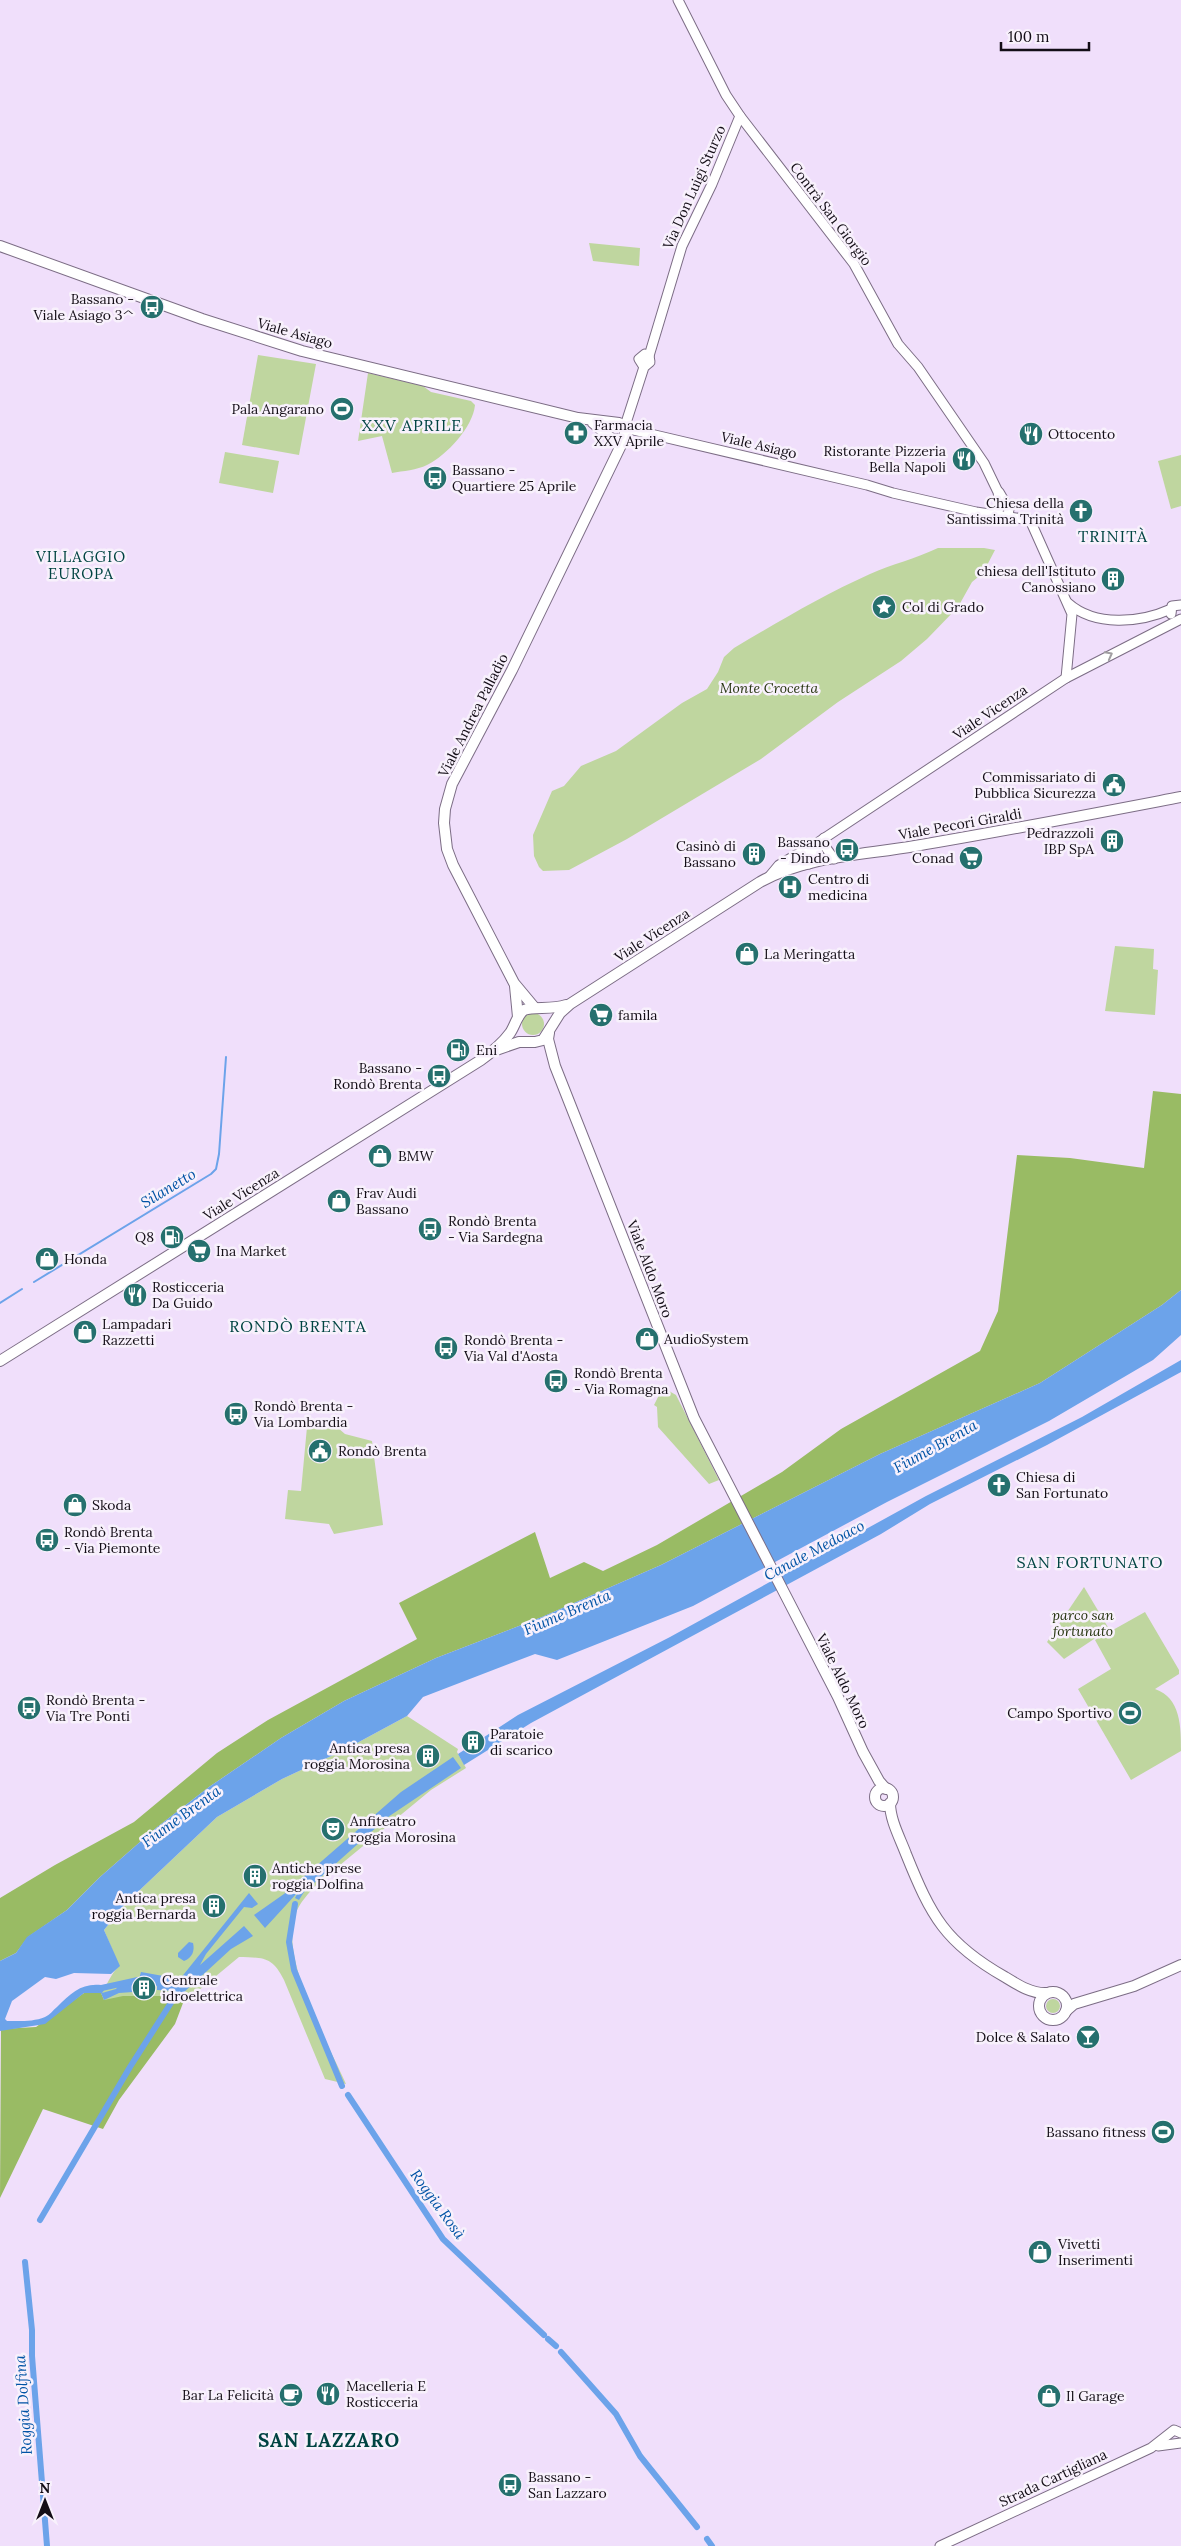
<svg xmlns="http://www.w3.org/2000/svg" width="1181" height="2546" viewBox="0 0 1181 2546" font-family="Lora,serif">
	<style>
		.green { fill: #bfd69f }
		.forest { fill: #99bb64 }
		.water { fill: #6ca3ea }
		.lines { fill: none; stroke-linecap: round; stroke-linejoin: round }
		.stream { stroke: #6ca3ea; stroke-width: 2 }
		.canal { stroke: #6ca3ea; stroke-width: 6 }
		.minor-casing { stroke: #7c6d85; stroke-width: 11 }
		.major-casing { stroke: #7c6d85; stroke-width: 12 }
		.minor { stroke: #fff; stroke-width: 9 }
		.major { stroke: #fff; stroke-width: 10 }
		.oneway { stroke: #a19ea2 }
		.labels { text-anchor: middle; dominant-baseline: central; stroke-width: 5; stroke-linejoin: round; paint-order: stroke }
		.street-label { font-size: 14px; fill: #130d16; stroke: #f8f1fc }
		.poi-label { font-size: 14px; fill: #130d16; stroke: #f8f1fc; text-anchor: start }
		.park-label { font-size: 14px; font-style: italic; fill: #26340f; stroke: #f8f1fc }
		.neighbourhood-label { font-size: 15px; letter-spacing: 1px; fill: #004442; stroke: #f8f1fc }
		.water-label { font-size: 15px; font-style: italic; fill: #0053a5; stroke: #f8f1fc }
		.quarter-label { font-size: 16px; letter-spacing: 1px; fill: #004442; stroke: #f8f1fc }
		.district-label { font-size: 19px; font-weight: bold; letter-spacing: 1px; fill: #004442; stroke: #f8f1fc }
	</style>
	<rect width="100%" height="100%" fill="#f0dffb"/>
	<g class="green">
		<polygon points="589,243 640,248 639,266 593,261"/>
		<polygon points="258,355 316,364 299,455 242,445"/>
		<path d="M368,373L423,386L431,392L471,401L475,405C473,427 447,455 427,465C417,470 403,471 392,473L382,436L358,441Z"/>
		<polygon points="225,452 279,461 273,493 219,483"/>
		<polygon points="1181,455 1181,506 1171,509 1158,461"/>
		<path d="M938,548H984L995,550L983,573L972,582L958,607L927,639L901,661L838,702L761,759L627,839L569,870L543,871L539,867L534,856L533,835L552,791L564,786L581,766L616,751L682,703L707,689L718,672L724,657L734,648C778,622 823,595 870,574C892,564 915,559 938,548Z"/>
		<polygon points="1115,946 1154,949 1153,969 1158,970 1155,1015 1105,1011"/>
		<circle cx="533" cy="1024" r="11"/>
		<polygon points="669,1391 676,1395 719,1480 709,1484 658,1427 657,1407 654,1405 659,1395"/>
		<polygon points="307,1427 338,1428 345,1434 372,1441 383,1525 334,1534 329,1524 285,1519 288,1490 301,1491"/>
		<polygon points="1084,1587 1109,1629 1064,1659 1047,1642"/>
		<path d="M1145,1612L1179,1670V1674L1155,1689C1181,1698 1181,1727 1181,1751L1131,1780L1078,1689L1111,1669L1095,1640Z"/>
		<path d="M407,1716L458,1749L457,1752L466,1768L431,1790L317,1884C308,1894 300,1902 295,1915C280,1960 327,2041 346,2084L325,2079L284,1980C272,1956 263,1958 239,1957L181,2005L104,2000L101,1993C108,1984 110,1975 119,1966L104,1930L125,1904L217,1817L282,1779L344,1750Z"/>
		<circle cx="1053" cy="2006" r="7"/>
	</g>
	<g class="forest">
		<polygon points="1153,1091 1181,1094 1181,1290 1162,1305 1040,1383 880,1454 661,1565 542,1617 436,1658 344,1701 281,1738 209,1787 156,1828 100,1877 67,1910 28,1937 16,1953 0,1961 0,1898 55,1865 134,1822 217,1753 268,1720 417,1639 399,1603 535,1532 550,1578 584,1562 603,1571 657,1545 782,1472 841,1429 980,1351 998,1311 1017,1155 1070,1158 1144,1168"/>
		<polygon points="93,1992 101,1993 104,2000 123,1996 169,1996 183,2003 175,2024 119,2100 103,2129 43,2109 0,2198 1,2029 36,2027 84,1993"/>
	</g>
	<g class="water">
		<path d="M1181,1290V1335L1153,1360L1049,1421L887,1502L693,1606L557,1660L535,1654L423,1697L407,1716L344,1750L282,1779L217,1817L125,1904L104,1930L120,1966L111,1974L74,1973L56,1979L45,1977L12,2001L5,2019L7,2021C19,2021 33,2022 45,2017C50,2015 53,2010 57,2007C73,1991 84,1981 107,1986L102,1993L116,1989L121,1982H132L133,1992L119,1993L104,2000L101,1993H84L45,2024L0,2031V1961L16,1953L27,1937L67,1910L100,1877L156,1828L209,1787L281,1738L344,1701L436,1658L542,1617L661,1565L880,1454L1040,1383L1162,1305Z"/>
		<polygon points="1181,1360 1181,1372 1047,1445 930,1504 881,1534 531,1723 464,1765 458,1754 518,1715 670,1637 926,1496 1082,1417"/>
		<polygon points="453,1757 461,1768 388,1817 304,1892 299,1900 295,1898 298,1892 265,1928 254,1915 284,1894 401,1792"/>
		<polygon points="249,1893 258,1904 252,1908 244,1907 206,1954 200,1965 244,1926 253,1936 231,1949 182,1994 173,1991 157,1990 157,1986 137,1986 141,1972 180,1979"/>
		<path d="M189,1942L193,1943C195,1951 192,1958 184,1961L178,1957V1953Z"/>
	</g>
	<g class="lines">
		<g class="stream">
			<polyline points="34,1282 211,1174 216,1169 219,1154 226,1057"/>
			<polyline points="0,1303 22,1289"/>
		</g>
		<g class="canal">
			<polyline points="295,1904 289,1942 294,1970 342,2086"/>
			<polyline points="97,1989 138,1980 146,1981"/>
			<polyline points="348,2095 443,2239 544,2335"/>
			<polyline points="40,2220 130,2067 176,1995"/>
			<polyline points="25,2262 32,2330 32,2356 47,2546"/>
			<polyline points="548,2339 556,2346"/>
			<polyline points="561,2352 616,2414 640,2456 697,2527"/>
			<polyline points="707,2539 712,2546"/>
		</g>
		<g class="minor-casing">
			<g id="minor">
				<polyline points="678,0 726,95 740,116 854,264 898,344 918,367 984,463 998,492 1000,504 997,515"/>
				<polyline points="649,356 682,246 712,184 740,116"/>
				<polyline points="625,426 644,367 650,362 649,356 645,354 639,359 644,367"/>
				<polyline points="625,428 867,485 893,493 976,512 1030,520 1072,614 1066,678"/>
				<polyline points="999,492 1009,509 1008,516"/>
				<path d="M1068,603C1095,627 1140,623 1171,609"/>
				<polyline points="1171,614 1172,606 1181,605"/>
				<polyline points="824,838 824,845 834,859"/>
				<polyline points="809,864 821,843"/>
				<polyline points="803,865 803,854 811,847 1066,678 1181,619"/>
				<polyline points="769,877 779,865 806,849"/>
				<polyline points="1158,2446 1181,2443"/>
				<polyline points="940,2546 1151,2448 1174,2430 1181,2433"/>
			</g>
		</g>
		<g class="major-casing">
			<g id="major">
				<polyline points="0,246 202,319 302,351 578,418 619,423 625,426 625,437 512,670 452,784 445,809 444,823 447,849 453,865 514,983 534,1007"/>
				<polyline points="593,423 612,439 622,440"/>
				<polyline points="515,986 518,1017"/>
				<polyline points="549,1033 548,1039 555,1066 694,1418 838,1697 863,1752 879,1781 886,1789"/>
				<path d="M496,1050L519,1042H535L543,1040L560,1013L570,1004L760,882C806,856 864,855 915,846C1004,831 1092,814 1181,797"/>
				<path d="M0,1361L481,1060C492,1052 502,1044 510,1033C515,1026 517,1015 524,1010C532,1006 553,1010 566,1005"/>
				<circle cx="884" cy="1797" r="9"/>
				<path d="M890,1803C890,1820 900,1838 906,1854C931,1916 945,1943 1005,1977C1018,1985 1032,1994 1047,1993"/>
				<circle cx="1053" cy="2006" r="14"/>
				<polyline points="1066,2011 1074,2004 1134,1986 1181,1965"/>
			</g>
		</g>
		<use href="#minor" class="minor"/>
		<use href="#major" class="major"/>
	</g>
	<defs><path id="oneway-chevron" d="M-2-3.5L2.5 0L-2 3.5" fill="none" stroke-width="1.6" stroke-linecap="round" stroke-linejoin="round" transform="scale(1.25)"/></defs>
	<use class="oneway" href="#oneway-chevron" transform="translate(1109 655) rotate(-28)"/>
	<defs>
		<g id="bus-disc" transform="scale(1.25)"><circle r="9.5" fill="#25706e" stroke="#f8f1fc"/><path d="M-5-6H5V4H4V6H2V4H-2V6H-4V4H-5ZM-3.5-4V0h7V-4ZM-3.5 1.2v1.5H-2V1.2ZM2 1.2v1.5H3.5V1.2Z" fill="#fff"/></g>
		<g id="stadium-disc" transform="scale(1.25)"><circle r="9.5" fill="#25706e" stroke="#f8f1fc"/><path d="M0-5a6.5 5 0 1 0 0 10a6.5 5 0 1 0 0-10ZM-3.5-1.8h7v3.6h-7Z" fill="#fff"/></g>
		<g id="pharmacy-disc" transform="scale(1.25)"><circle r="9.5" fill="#25706e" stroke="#f8f1fc"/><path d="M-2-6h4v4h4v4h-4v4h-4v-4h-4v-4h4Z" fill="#fff"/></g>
		<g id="restaurant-disc" transform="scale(1.25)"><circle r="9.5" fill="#25706e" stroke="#f8f1fc"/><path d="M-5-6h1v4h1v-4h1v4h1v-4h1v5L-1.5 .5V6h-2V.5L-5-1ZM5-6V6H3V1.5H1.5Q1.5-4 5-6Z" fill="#fff"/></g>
		<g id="church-disc" transform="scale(1.25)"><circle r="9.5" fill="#25706e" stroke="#f8f1fc"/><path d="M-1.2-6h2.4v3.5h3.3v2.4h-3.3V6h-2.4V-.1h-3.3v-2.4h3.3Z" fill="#fff"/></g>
		<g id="building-disc" transform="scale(1.25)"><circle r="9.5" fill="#25706e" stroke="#f8f1fc"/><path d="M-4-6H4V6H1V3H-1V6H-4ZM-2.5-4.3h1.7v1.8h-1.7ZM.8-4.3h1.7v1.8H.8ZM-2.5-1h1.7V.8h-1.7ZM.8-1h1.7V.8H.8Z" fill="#fff"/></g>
		<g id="sight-disc" transform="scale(1.25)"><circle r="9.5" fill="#25706e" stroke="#f8f1fc"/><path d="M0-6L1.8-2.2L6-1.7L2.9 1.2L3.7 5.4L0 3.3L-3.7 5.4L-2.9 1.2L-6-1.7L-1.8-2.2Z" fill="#fff"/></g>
		<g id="civic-disc" transform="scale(1.25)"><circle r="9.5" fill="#25706e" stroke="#f8f1fc"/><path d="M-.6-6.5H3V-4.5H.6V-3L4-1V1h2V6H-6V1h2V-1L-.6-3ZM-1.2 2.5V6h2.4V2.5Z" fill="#fff"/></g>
		<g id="supermarket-disc" transform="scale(1.25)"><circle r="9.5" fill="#25706e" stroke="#f8f1fc"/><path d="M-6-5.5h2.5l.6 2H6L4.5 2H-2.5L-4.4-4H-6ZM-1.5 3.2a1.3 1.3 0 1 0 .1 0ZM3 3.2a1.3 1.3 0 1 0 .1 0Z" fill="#fff"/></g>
		<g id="hospital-disc" transform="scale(1.25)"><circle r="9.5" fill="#25706e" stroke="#f8f1fc"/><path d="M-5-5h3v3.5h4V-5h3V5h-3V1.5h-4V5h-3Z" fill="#fff"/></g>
		<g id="shop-disc" transform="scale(1.25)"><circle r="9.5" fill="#25706e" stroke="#f8f1fc"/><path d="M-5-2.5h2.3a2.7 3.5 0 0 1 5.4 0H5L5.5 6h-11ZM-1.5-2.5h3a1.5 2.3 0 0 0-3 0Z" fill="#fff"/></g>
		<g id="fuel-disc" transform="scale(1.25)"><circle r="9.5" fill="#25706e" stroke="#f8f1fc"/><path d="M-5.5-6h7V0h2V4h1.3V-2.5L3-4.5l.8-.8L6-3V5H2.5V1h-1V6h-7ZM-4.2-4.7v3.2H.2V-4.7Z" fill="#fff"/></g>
		<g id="theatre-disc" transform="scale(1.25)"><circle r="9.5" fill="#25706e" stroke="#f8f1fc"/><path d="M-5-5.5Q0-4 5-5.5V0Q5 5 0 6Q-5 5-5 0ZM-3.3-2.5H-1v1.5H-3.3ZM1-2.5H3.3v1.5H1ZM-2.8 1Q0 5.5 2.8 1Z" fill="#fff"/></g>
		<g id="bar-disc" transform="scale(1.25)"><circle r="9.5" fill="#25706e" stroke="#f8f1fc"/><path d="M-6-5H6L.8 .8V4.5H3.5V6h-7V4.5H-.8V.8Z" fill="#fff"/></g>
		<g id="cafe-disc" transform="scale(1.25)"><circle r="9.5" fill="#25706e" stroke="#f8f1fc"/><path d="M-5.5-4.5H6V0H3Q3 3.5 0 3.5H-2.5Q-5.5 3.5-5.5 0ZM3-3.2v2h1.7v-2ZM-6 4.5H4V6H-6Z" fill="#fff"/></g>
	</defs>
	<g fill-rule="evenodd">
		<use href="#bus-disc" x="152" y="307"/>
		<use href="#stadium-disc" x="342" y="409"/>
		<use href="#pharmacy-disc" x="576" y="433"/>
		<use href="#restaurant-disc" x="1031" y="434"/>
		<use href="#restaurant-disc" x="964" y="459"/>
		<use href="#bus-disc" x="435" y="478"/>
		<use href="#church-disc" x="1081" y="511"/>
		<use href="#building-disc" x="1113" y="579"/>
		<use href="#sight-disc" x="884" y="607"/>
		<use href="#civic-disc" x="1114" y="785"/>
		<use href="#building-disc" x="1112" y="841"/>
		<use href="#bus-disc" x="847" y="850"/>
		<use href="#building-disc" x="754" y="854"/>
		<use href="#supermarket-disc" x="971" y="858"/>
		<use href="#hospital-disc" x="790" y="887"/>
		<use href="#shop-disc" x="747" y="954"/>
		<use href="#supermarket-disc" x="601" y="1015"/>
		<use href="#fuel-disc" x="458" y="1050"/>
		<use href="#bus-disc" x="439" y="1076"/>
		<use href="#shop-disc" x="380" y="1156"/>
		<use href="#shop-disc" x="339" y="1201"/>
		<use href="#bus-disc" x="430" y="1229"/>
		<use href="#fuel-disc" x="172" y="1237"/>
		<use href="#supermarket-disc" x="199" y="1251"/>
		<use href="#shop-disc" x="47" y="1259"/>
		<use href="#restaurant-disc" x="135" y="1295"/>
		<use href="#shop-disc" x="85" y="1332"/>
		<use href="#shop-disc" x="647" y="1339"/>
		<use href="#bus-disc" x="446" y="1348"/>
		<use href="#bus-disc" x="556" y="1381"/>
		<use href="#bus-disc" x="236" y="1414"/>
		<use href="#civic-disc" x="320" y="1451"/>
		<use href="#church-disc" x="999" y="1485"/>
		<use href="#shop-disc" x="75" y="1505"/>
		<use href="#bus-disc" x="47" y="1540"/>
		<use href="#bus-disc" x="29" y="1708"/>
		<use href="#stadium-disc" x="1130" y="1713"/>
		<use href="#building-disc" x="473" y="1742"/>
		<use href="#building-disc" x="428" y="1756"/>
		<use href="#theatre-disc" x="333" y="1829"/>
		<use href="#building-disc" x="255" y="1876"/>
		<use href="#building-disc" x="214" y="1906"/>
		<use href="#building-disc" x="144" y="1988"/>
		<use href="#bar-disc" x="1088" y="2037"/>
		<use href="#stadium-disc" x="1163" y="2132"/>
		<use href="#shop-disc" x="1040" y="2252"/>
		<use href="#restaurant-disc" x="328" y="2394"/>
		<use href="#cafe-disc" x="291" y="2395"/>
		<use href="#shop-disc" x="1049" y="2396"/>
		<use href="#bus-disc" x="510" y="2485"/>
	</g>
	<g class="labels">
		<g class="street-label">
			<text transform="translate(694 187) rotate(-66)">Via Don Luigi Sturzo</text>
			<text transform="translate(831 214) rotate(53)">Contrà San Giorgio</text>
			<text transform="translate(295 333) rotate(16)">Viale Asiago</text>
			<text transform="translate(759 445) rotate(13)">Viale Asiago</text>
			<text transform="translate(990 712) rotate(-34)">Viale Vicenza</text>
			<text transform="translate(473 715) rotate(-63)">Viale Andrea Palladio</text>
			<text transform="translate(960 824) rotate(-10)">Viale Pecori Giraldi</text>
			<text transform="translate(652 935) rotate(-33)">Viale Vicenza</text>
			<text transform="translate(241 1194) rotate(-32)">Viale Vicenza</text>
			<text transform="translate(650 1269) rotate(69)">Viale Aldo Moro</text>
			<text transform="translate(843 1681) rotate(64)">Viale Aldo Moro</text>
			<text transform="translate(1053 2478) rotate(-25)">Strada Cartigliana</text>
		</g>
		<g class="poi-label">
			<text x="134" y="299" text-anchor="end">Bassano -<tspan x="134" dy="16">Viale Asiago 3^</tspan></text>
			<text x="324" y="409" text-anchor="end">Pala Angarano</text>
			<text x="594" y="425">Farmacia<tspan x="594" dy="16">XXV Aprile</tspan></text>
			<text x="1048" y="434">Ottocento</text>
			<text x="946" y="451" text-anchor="end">Ristorante Pizzeria<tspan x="946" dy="16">Bella Napoli</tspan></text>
			<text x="452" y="470">Bassano -<tspan x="452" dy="16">Quartiere 25 Aprile</tspan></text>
			<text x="1064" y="503" text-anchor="end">Chiesa della<tspan x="1064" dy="16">Santissima Trinità</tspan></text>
			<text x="1096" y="571" text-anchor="end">chiesa dell'Istituto<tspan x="1096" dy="16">Canossiano</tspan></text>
			<text x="902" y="607">Col di Grado</text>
			<text x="1096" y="777" text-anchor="end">Commissariato di<tspan x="1096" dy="16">Pubblica Sicurezza</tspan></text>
			<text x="1094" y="833" text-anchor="end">Pedrazzoli<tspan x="1094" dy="16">IBP SpA</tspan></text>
			<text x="830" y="842" text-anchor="end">Bassano<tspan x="830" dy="16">- Dindo</tspan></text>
			<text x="736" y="846" text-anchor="end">Casinò di<tspan x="736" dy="16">Bassano</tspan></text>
			<text x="954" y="858" text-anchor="end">Conad</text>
			<text x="808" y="879">Centro di<tspan x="808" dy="16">medicina</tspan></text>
			<text x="764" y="954">La Meringatta</text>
			<text x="618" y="1015">famila</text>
			<text x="476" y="1050">Eni</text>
			<text x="422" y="1068" text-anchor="end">Bassano -<tspan x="422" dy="16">Rondò Brenta</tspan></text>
			<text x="398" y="1156">BMW</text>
			<text x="356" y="1193">Frav Audi<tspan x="356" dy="16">Bassano</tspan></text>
			<text x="448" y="1221">Rondò Brenta<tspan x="448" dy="16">- Via Sardegna</tspan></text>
			<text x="154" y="1237" text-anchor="end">Q8</text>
			<text x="216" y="1251">Ina Market</text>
			<text x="64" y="1259">Honda</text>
			<text x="152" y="1287">Rosticceria<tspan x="152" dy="16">Da Guido</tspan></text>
			<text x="102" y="1324">Lampadari<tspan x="102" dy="16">Razzetti</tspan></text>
			<text x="664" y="1339">AudioSystem</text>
			<text x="464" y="1340">Rondò Brenta -<tspan x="464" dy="16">Via Val d'Aosta</tspan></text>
			<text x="574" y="1373">Rondò Brenta<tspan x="574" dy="16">- Via Romagna</tspan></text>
			<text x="254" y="1406">Rondò Brenta -<tspan x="254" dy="16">Via Lombardia</tspan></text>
			<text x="338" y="1451">Rondò Brenta</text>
			<text x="1016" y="1477">Chiesa di<tspan x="1016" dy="16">San Fortunato</tspan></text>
			<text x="92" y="1505">Skoda</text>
			<text x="64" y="1532">Rondò Brenta<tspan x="64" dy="16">- Via Piemonte</tspan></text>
			<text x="46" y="1700">Rondò Brenta -<tspan x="46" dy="16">Via Tre Ponti</tspan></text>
			<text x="1112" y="1713" text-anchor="end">Campo Sportivo</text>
			<text x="490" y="1734">Paratoie<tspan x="490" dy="16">di scarico</tspan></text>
			<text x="410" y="1748" text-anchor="end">Antica presa<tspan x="410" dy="16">roggia Morosina</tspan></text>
			<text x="350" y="1821">Anfiteatro<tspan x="350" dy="16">roggia Morosina</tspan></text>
			<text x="272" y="1868">Antiche prese<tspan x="272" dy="16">roggia Dolfina</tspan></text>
			<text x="196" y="1898" text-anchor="end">Antica presa<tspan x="196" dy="16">roggia Bernarda</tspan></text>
			<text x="162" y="1980">Centrale<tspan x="162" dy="16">idroelettrica</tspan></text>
			<text x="1070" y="2037" text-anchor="end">Dolce &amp; Salato</text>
			<text x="1146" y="2132" text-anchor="end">Bassano fitness</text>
			<text x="1058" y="2244">Vivetti<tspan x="1058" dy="16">Inserimenti</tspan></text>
			<text x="346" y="2386">Macelleria E<tspan x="346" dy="16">Rosticceria</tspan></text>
			<text x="274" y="2395" text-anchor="end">Bar La Felicità</text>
			<text x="1066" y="2396">Il Garage</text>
			<text x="528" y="2477">Bassano -<tspan x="528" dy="16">San Lazzaro</tspan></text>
		</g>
		<g class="park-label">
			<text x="769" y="688">Monte Crocetta</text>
			<text x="1083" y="1615">parco san<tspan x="1083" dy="16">fortunato</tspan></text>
		</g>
		<g class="neighbourhood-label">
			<text x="81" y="556">VILLAGGIO<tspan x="81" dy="17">EUROPA</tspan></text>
		</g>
		<g class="water-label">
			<text transform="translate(168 1188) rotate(-31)">Silanetto</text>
			<text transform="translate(935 1446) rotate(-29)">Fiume Brenta</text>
			<text transform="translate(814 1550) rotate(-28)">Canale Medoaco</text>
			<text transform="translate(567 1612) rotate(-23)">Fiume Brenta</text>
			<text transform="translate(181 1816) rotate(-36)">Fiume Brenta</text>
			<text transform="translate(438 2204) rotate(54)">Roggia Rosà</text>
			<text transform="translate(23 2405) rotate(-94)">Roggia Dolfina</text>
		</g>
		<g class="quarter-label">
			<text x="412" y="425">XXV APRILE</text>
			<text x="1113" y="536">TRINITÀ</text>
			<text x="298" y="1326">RONDÒ BRENTA</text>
			<text x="1090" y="1562">SAN FORTUNATO</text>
		</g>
		<g class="district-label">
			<text x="329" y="2440">SAN LAZZARO</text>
		</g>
	</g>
	<g transform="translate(45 2501)" stroke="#f8f1fc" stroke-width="4" paint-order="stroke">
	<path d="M0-4L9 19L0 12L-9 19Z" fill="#130d16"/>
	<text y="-8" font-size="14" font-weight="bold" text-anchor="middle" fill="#130d16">N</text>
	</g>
	<path d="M1001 42v8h88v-8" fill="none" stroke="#130d16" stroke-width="2.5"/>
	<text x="1008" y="42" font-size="15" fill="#130d16" stroke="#f8f1fc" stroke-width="4" paint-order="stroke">100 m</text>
</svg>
